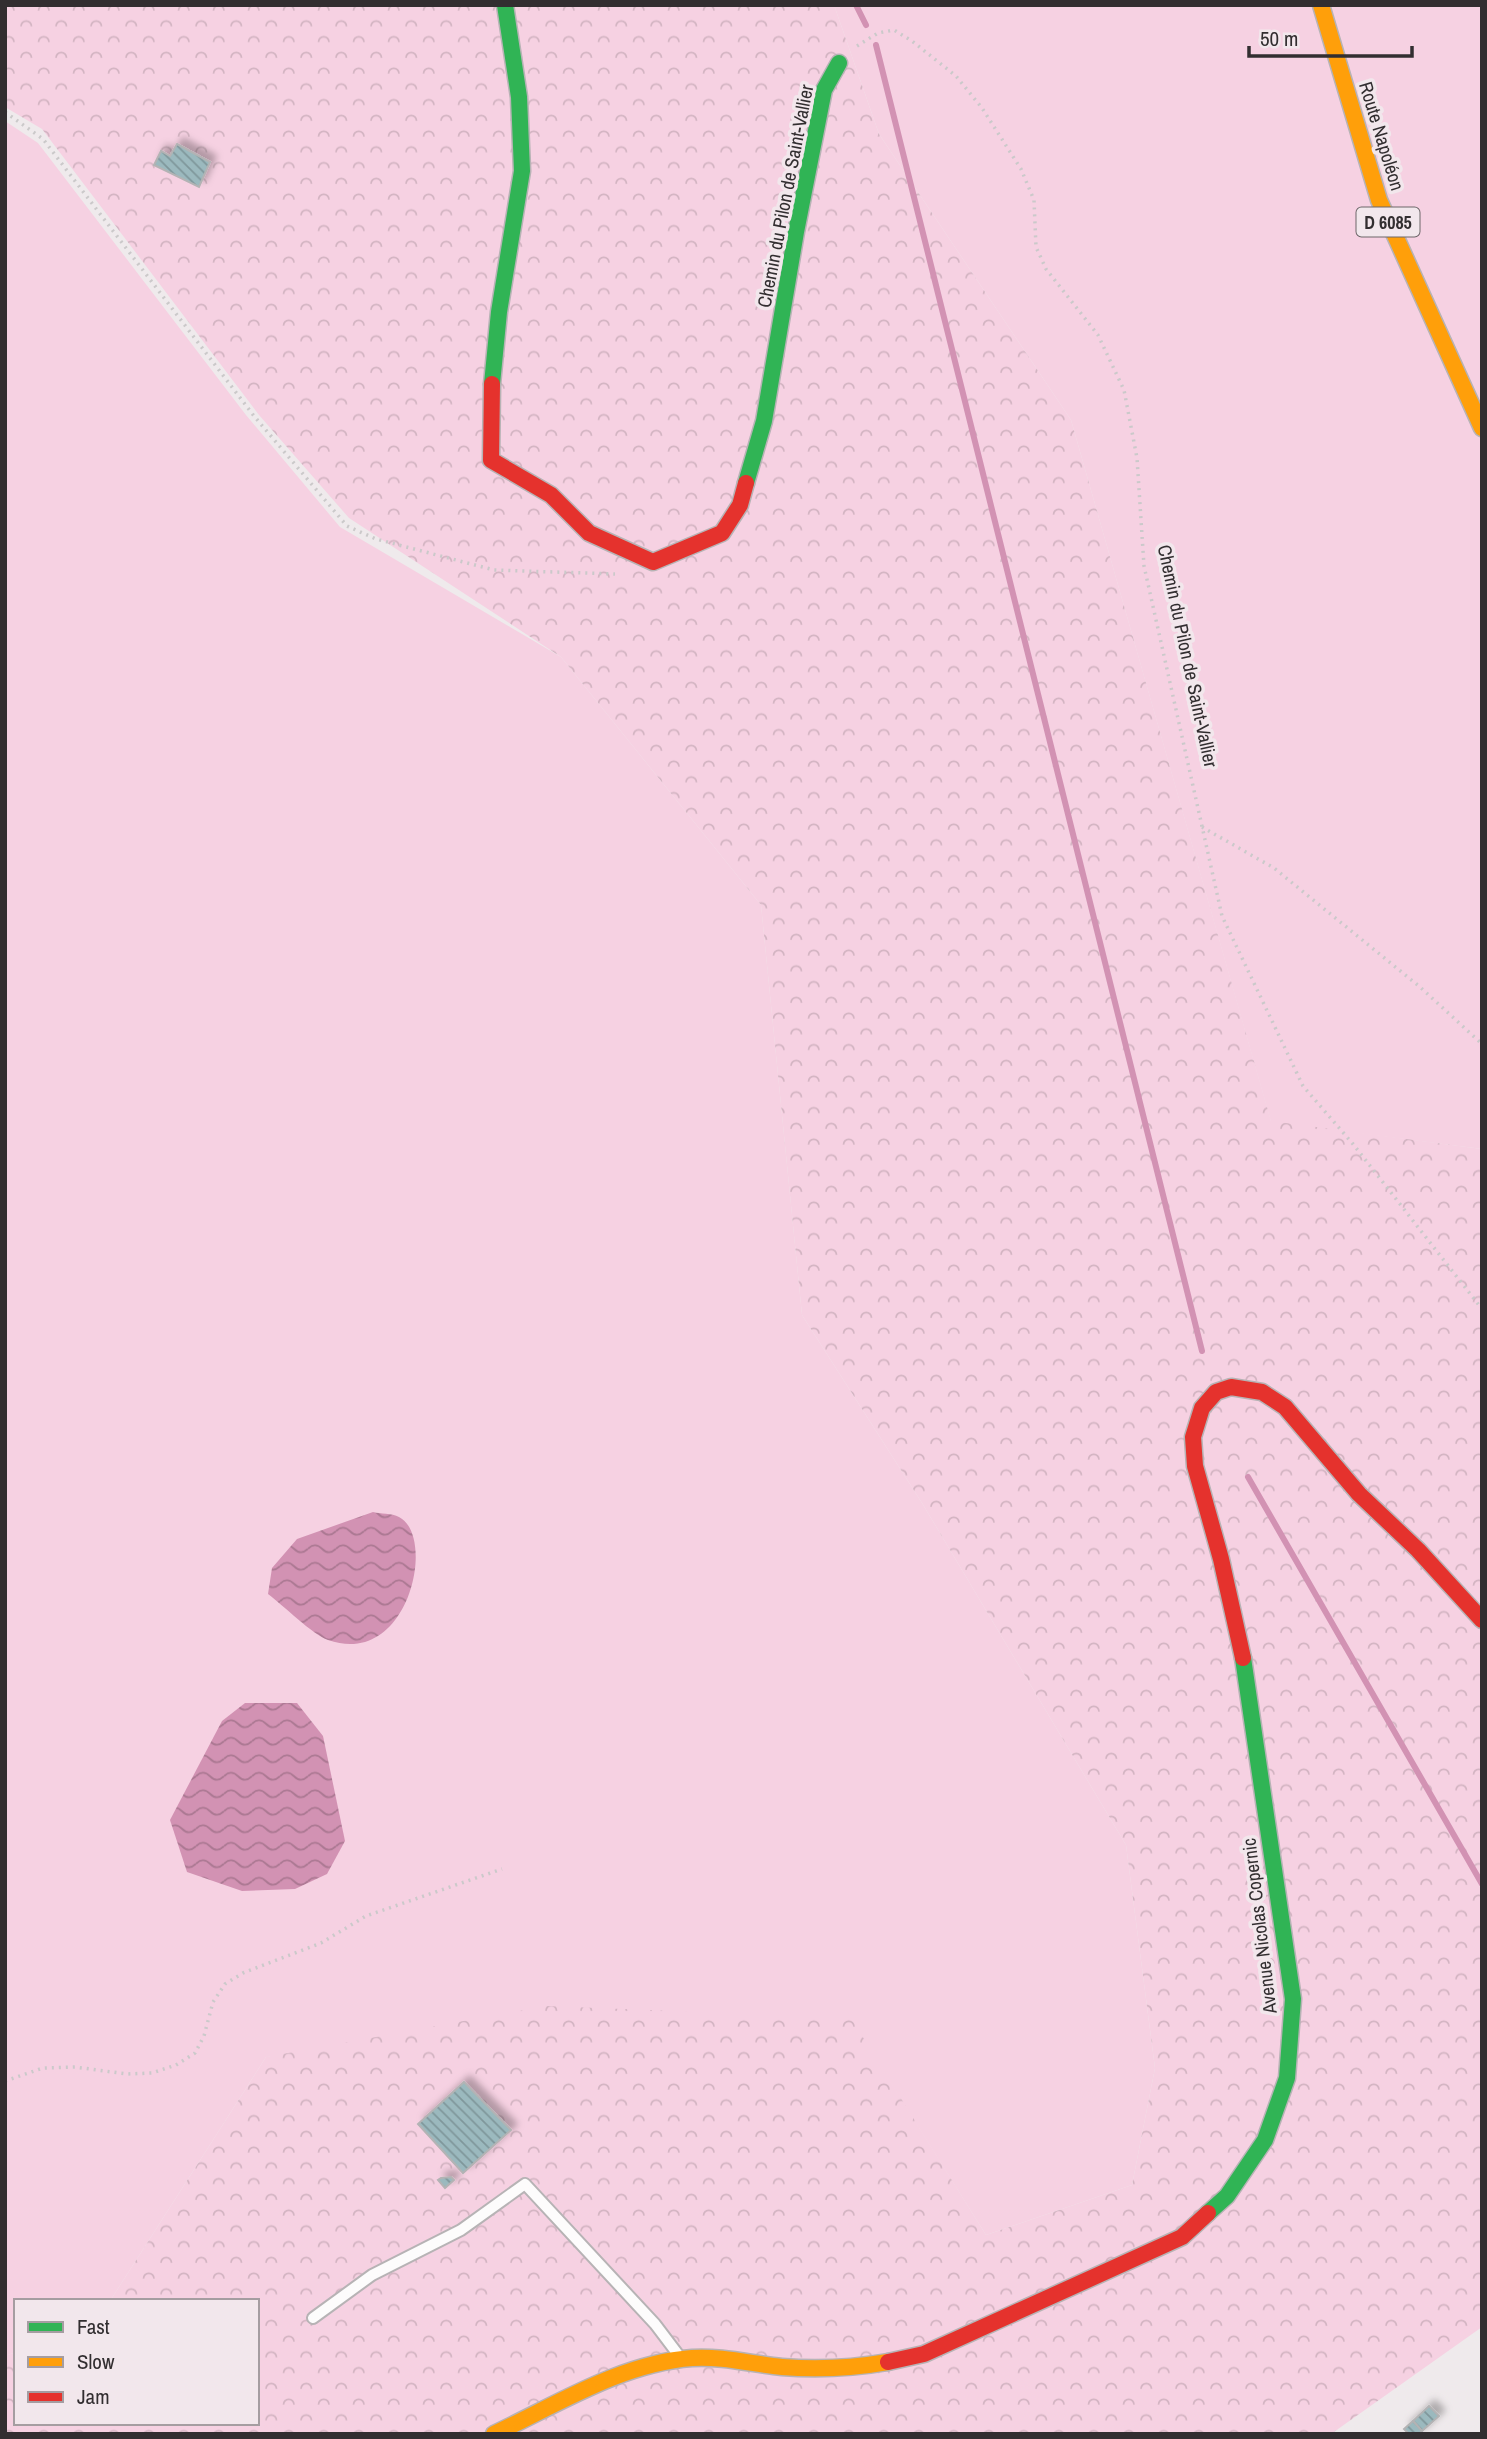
<svg xmlns="http://www.w3.org/2000/svg" width="1487" height="2439" viewBox="0 0 1487 2439" font-family="'Archivo Narrow',sans-serif">
	<style>
		.grass { fill: #f6d1e2 }
		.forest { fill: url(#forest-crowns) }
		.water { fill: url(#water-waves) }
		.lines { fill: none; stroke-linecap: round; stroke-linejoin: round }
		.stream { stroke: #d292b3; stroke-width: 6 }
		.building { fill: url(#building-back-hatch); stroke: #b3b3b4; stroke-width: 2; filter: url(#shadow) }
		.lane-casing { stroke: #b7b3b5; stroke-width: 14 }
		.fast-casing { stroke: #b7b3b5; stroke-width: 19 }
		.slow-casing { stroke: #b7b3b5; stroke-width: 19 }
		.jam-casing { stroke: #b7b3b5; stroke-width: 19 }
		.path { stroke: #cbc9ca; stroke-width: 3.5; stroke-dasharray: 2 5; stroke-linecap: butt }
		.lane { stroke: #fdfcfc; stroke-width: 10 }
		.fast { stroke: #30b455; stroke-width: 16 }
		.slow { stroke: #ff9f0a; stroke-width: 16 }
		.jam { stroke: #e5322d; stroke-width: 16 }
		.labels { text-anchor: middle; dominant-baseline: central; stroke-width: 7; stroke-linejoin: round; paint-order: stroke }
		.shield { fill: #f2e7ec; stroke: #6c6668; stroke-width: 2 }
		.shield-label { font-size: 18px; font-weight: bold; fill: #322e30 }
		.street-label { font-size: 19px; fill: #322e30; stroke: #f2e7ec }
	</style>
	<defs>
		<pattern id="forest-crowns" width="20" height="18" patternUnits="userSpaceOnUse" patternTransform="scale(1.75)"><rect width="20" height="18" fill="#f6d1e2"/><path d="M2 6a3 3 0 1 1 6 0M12 15a3 3 0 1 1 6 0" fill="none" stroke="#d3b4c2"/></pattern>
		<pattern id="water-waves" width="16" height="10" patternUnits="userSpaceOnUse" patternTransform="scale(1.75)"><rect width="16" height="10" fill="#d292b3"/><path d="M0 5q4-4 8 0t8 0" fill="none" stroke="#ab7892"/></pattern>
		<pattern id="building-back-hatch" width="6" height="6" patternUnits="userSpaceOnUse" patternTransform="scale(1.75)"><rect width="6" height="6" fill="#9bb9be"/><path d="M-1 5l2 2M0 0l6 6M5-1l2 2" fill="none" stroke="#7f979b"/></pattern>
		<filter id="shadow"><feDropShadow dx="6" dy="-6" stdDeviation="3.5" flood-color="#0004"/></filter>
	</defs>
	<rect width="100%" height="100%" fill="#efeaec"/>
	<g class="grass">
		<polygon points="834,5 1482,5 1482,1149 1271,1122 1071,420 879,134"/>
		<polygon points="5,121 38,143 246,415 340,527 561,657 761,905 802,1315 922,1503 1126,1845 1155,2068 1132,2185 986,2235 850,2018 266,2057 110,2301 16,2301 16,2352 5,2356"/>
	</g>
	<polygon class="forest" points="5,5 834,5 879,134 1071,420 1271,1121 1482,1149 1482,2327 1331,2434 5,2434 5,2356 16,2352 16,2423 257,2423 257,2301 110,2301 266,2057 546,2006 851,2018 986,2235 1132,2185 1155,2068 1126,1845 922,1503 802,1315 761,905 561,657 349,518 259,415 42,129 5,107"/>
	<g class="water">
		<path d="M373,1512C380,1514 392,1513 399,1517C437,1536 409,1669 328,1640C313,1635 283,1605 268,1594L272,1568L297,1539Z"/>
		<polygon points="245,1703 297,1703 323,1736 345,1841 327,1874 295,1889 242,1891 187,1872 170,1820 222,1721"/>
	</g>
	<g class="lines">
		<g class="stream">
			<polyline points="856,5 866,25"/>
			<polyline points="876,45 1202,1351"/>
			<polyline points="1248,1477 1482,1884"/>
		</g>
	</g>
	<g class="building">
		<polygon points="177,144 210,162 199,187 154,165 161,151 170,156"/>
		<polygon points="464,2082 511,2130 463,2173 418,2124"/>
		<polygon points="451,2177 454,2180 445,2188 438,2180 441,2178"/>
		<polygon points="1429,2406 1439,2416 1422,2431 1413,2421"/>
		<polygon points="1413,2421 1422,2431 1419,2434 1409,2434 1404,2429"/>
	</g>
	<g class="lines">
		<g class="lane-casing">
			<polyline id="lane" points="313,2318 372,2275 461,2230 525,2184 655,2324 680,2357"/>
		</g>
		<g class="fast-casing">
			<g id="fast">
				<polyline points="492,384 499,312 522,171 519,97 505,5"/>
				<polyline points="746,483 764,421 796,232 824,90 839,63"/>
				<polyline points="1208,2213 1227,2196 1265,2140 1287,2078 1293,1999 1243,1658"/>
			</g>
		</g>
		<g class="slow-casing">
			<g id="slow">
				<polyline points="1321,5 1379,200 1482,428"/>
				<path d="M494,2434C556,2405 622,2363 692,2358C722,2356 752,2364 782,2367C818,2370 853,2368 888,2362"/>
			</g>
		</g>
		<g class="jam-casing">
			<g id="jam">
				<polyline points="492,384 491,460 551,495 589,533 653,562 722,533 740,505 746,483"/>
				<polyline points="1243,1658 1221,1559 1195,1466 1193,1437 1202,1408 1216,1392 1231,1387 1262,1392 1285,1407 1359,1494 1418,1550 1482,1620"/>
				<polyline points="888,2362 924,2354 1182,2237 1208,2213"/>
			</g>
		</g>
		<g class="path">
			<polyline points="857,46 878,33 894,30 912,41 956,76 982,108 1021,169 1034,200 1036,247 1046,269 1098,335 1124,390 1137,458 1144,566 1222,916 1303,1086 1353,1144 1482,1309"/>
			<polyline points="5,112 43,139 254,416 347,526 376,539 494,570 615,574"/>
			<polyline points="1202,827 1274,868 1420,987 1482,1044"/>
			<polyline points="5,2081 43,2068 75,2067 127,2074 152,2073 176,2065 195,2053 204,2036 213,2002 225,1984 243,1973 321,1943 366,1916 502,1869"/>
		</g>
		<use href="#lane" class="lane"/>
		<use href="#fast" class="fast"/>
		<use href="#slow" class="slow"/>
		<use href="#jam" class="jam"/>
	</g>
	<g class="labels">
		<rect class="shield" x="1356.5" y="207.5" width="63" height="29" rx="5"/>
		<g class="shield-label">
			<text x="1388" y="222">D 6085</text>
		</g>
		<g class="street-label">
			<text transform="translate(1382 136) rotate(73)">Route Napoléon</text>
			<text transform="translate(785 196) rotate(-79)">Chemin du Pilon de Saint-Vallier</text>
			<text transform="translate(1188 656) rotate(78)">Chemin du Pilon de Saint-Vallier</text>
			<text transform="translate(1259 1926) rotate(-97)">Avenue Nicolas Copernic</text>
		</g>
	</g>
	<rect width="1487" height="2439" fill="none" stroke="#322e30" stroke-width="14"/>
	<rect x="14" y="2299" width="245" height="126" fill="#f2e7ec" stroke="#a59da1" stroke-width="2"/>
	<rect x="28" y="2322" width="35" height="10" fill="#30b455" stroke="#a59da1" stroke-width="2"/>
	<text x="77" y="2334" font-size="21" fill="#322e30">Fast</text>
	<rect x="28" y="2357" width="35" height="10" fill="#ff9f0a" stroke="#a59da1" stroke-width="2"/>
	<text x="77" y="2369" font-size="21" fill="#322e30">Slow</text>
	<rect x="28" y="2392" width="35" height="10" fill="#e5322d" stroke="#a59da1" stroke-width="2"/>
	<text x="77" y="2404" font-size="21" fill="#322e30">Jam</text>
	<path d="M1249 46v10h163v-10" fill="none" stroke="#322e30" stroke-width="3.5"/>
	<text x="1260" y="46" font-size="21" fill="#322e30" stroke="#f2e7ec" stroke-width="5" paint-order="stroke">50 m</text>
</svg>
